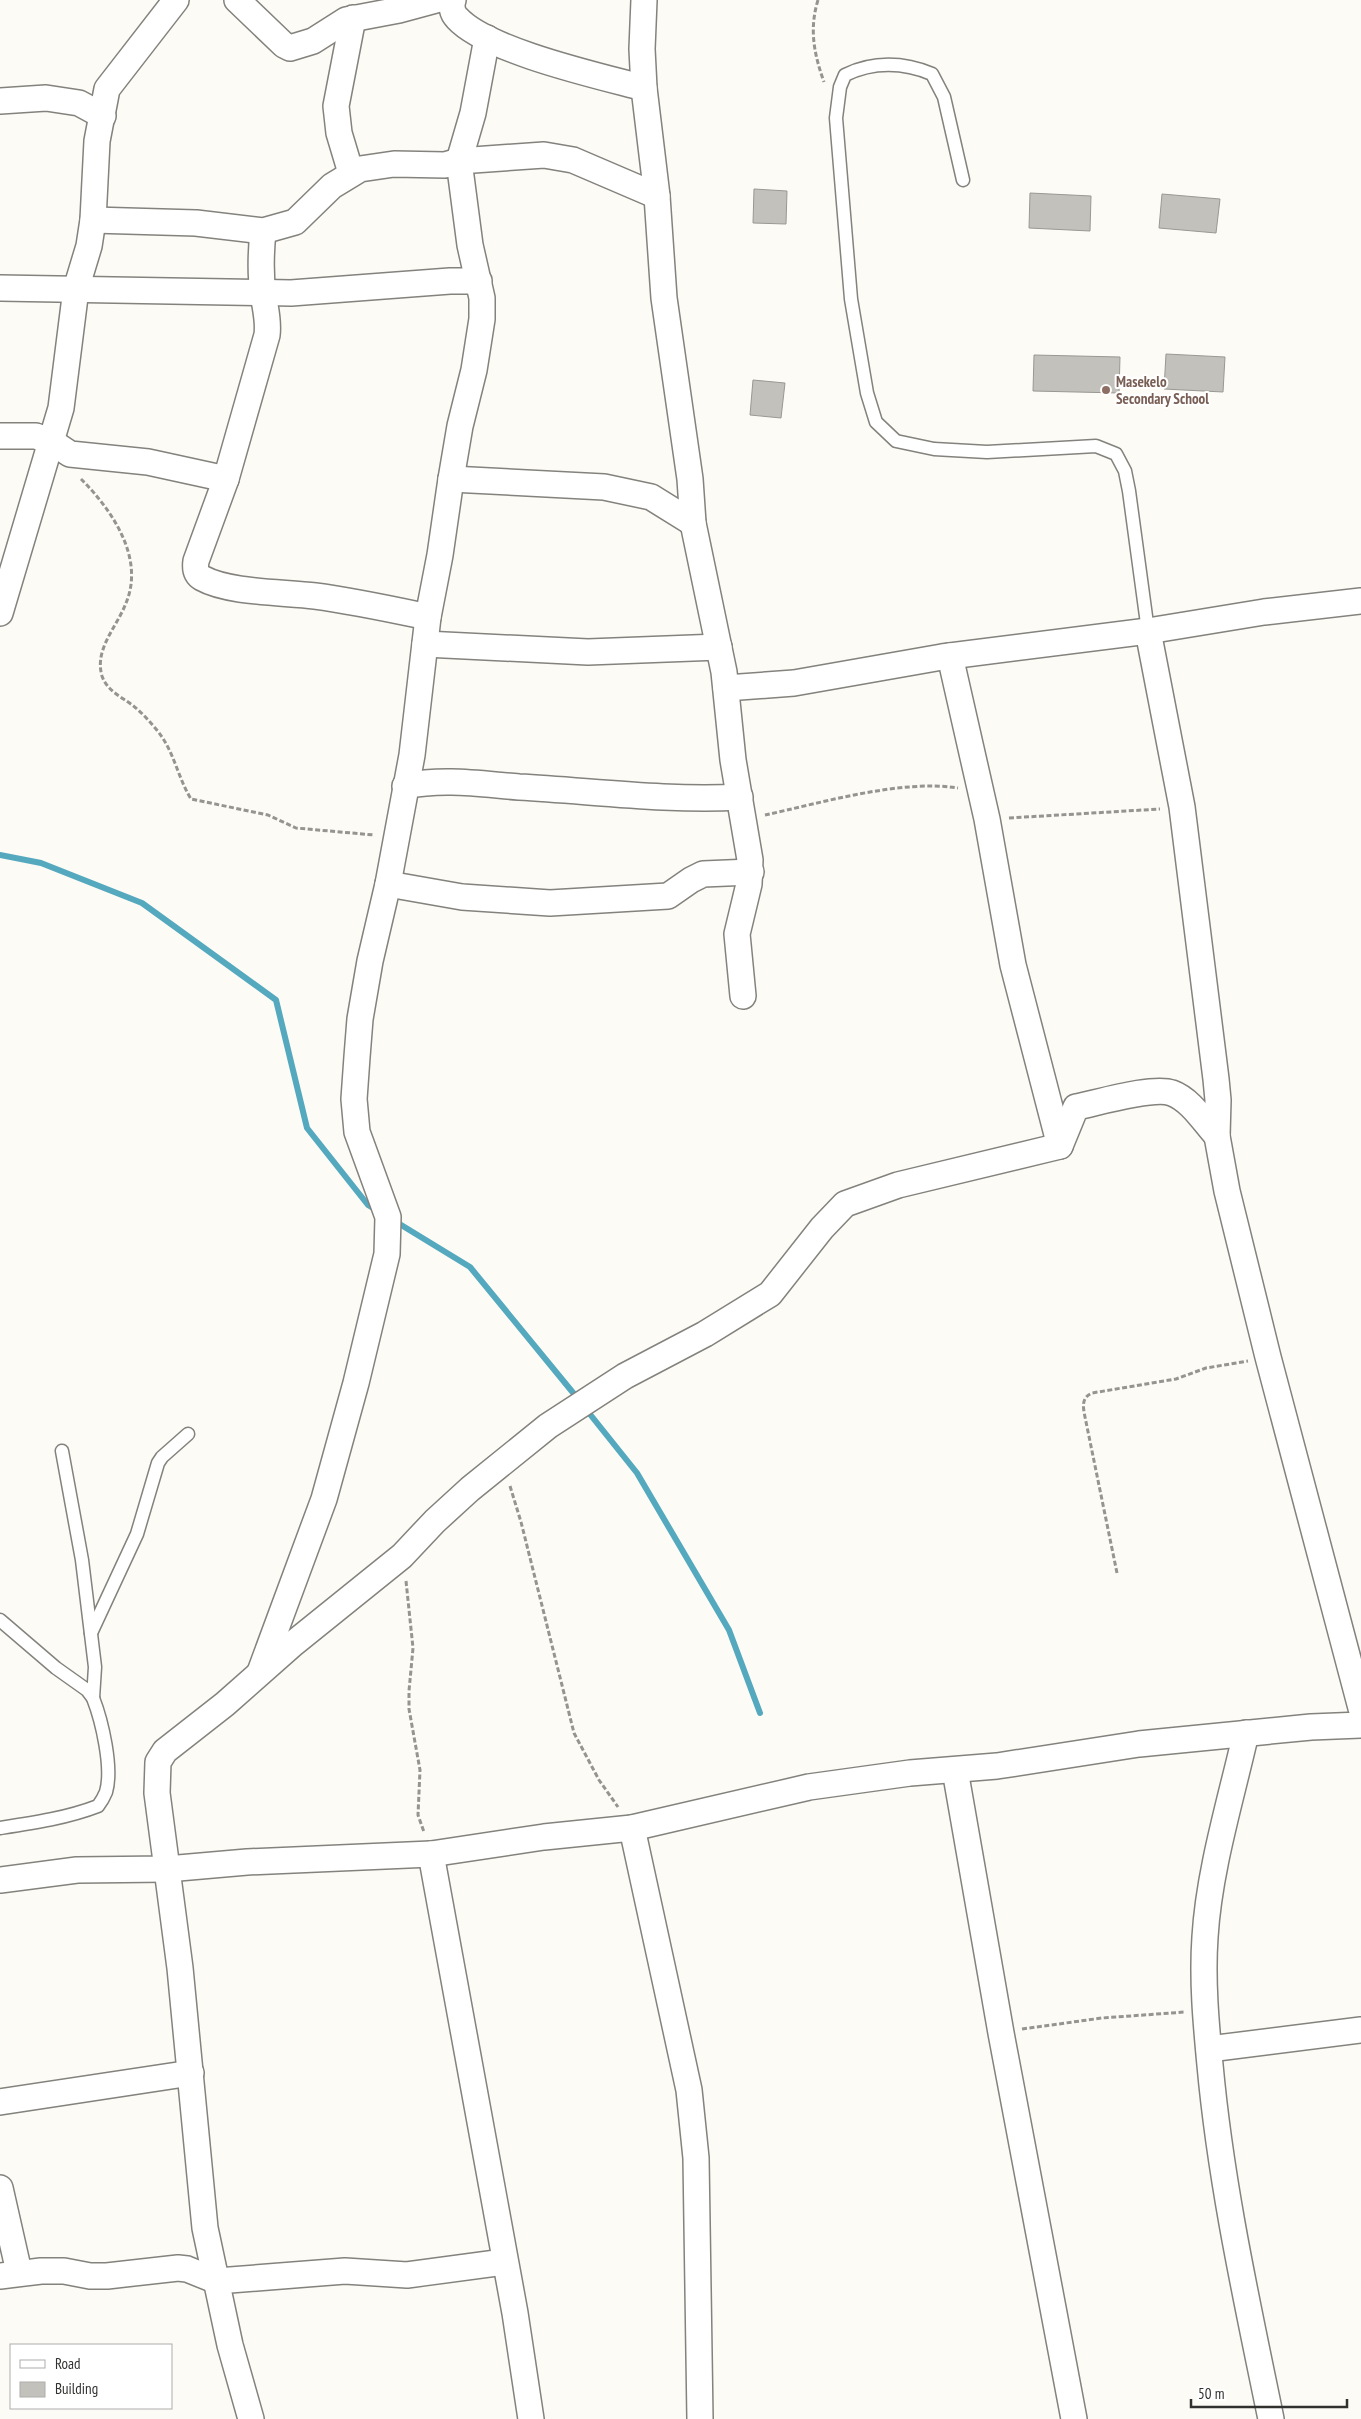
<svg xmlns="http://www.w3.org/2000/svg" width="1361" height="2419" viewBox="0 0 1361 2419" font-family="'PT Sans Narrow',sans-serif">
	<style>
		.lines { fill: none; stroke-linecap: round; stroke-linejoin: round }
		.stream { stroke: #55a9bf; stroke-width: 6 }
		.building { fill: #c2c1bb; stroke: #9a9893 }
		.service-casing { stroke: #83827d; stroke-width: 15 }
		.minor-casing { stroke: #83827d; stroke-width: 28 }
		.path { stroke: #959490; stroke-width: 3; stroke-dasharray: 5 2.5; stroke-linecap: butt }
		.service { stroke: #fff; stroke-width: 12 }
		.minor { stroke: #fff; stroke-width: 25 }
		.education-dot { fill: #8d6e63; stroke: #fff; stroke-width: 2 }
		.labels { text-anchor: middle; dominant-baseline: central; stroke-width: 4; stroke-linejoin: round; paint-order: stroke }
		.education-label { font-size: 15px; font-weight: bold; fill: #785e54; stroke: #fff; text-anchor: start }
	</style>
	<rect width="100%" height="100%" fill="#fdfbf5"/>
	<g class="lines">
		<g class="stream">
			<polyline points="0,855 41,863 142,903 276,1000 307,1128 368,1205 378,1211"/>
			<polyline points="393,1220 470,1267 579,1400"/>
			<polyline points="585,1408 637,1473 729,1630 760,1713"/>
		</g>
	</g>
	<g class="building">
		<polygon points="754,189 787,191 786,224 753,223"/>
		<polygon points="1030,193 1091,196 1090,231 1029,228"/>
		<polygon points="1162,194 1220,199 1216,233 1159,228"/>
		<polygon points="1166,354 1225,357 1223,392 1164,389"/>
		<polygon points="1034,355 1120,357 1119,393 1033,391"/>
		<polygon points="753,380 785,383 781,418 750,415"/>
	</g>
	<g class="lines">
		<g class="service-casing">
			<g id="service">
				<path d="M963,180L944,97L932,74C904,62 873,61 845,75L840,87L836,118L851,299L867,393L876,422L896,441L934,449L987,452L1096,446L1116,454L1125,471L1129,491L1148,631"/>
				<polyline points="62,1451 82,1560 95,1667 93,1698"/>
				<path d="M0,1620L56,1668L87,1690L93,1698C102,1721 113,1768 106,1792C104,1797 101,1802 98,1806C67,1818 33,1823 0,1828"/>
				<polyline points="91,1633 137,1534 158,1463 162,1457 188,1434"/>
			</g>
		</g>
		<g class="minor-casing">
			<g id="minor">
				<polyline points="237,0 284,45 290,48 313,41 346,20 399,10 436,0"/>
				<path d="M453,0C451,6 452,13 457,18C487,51 599,76 644,88"/>
				<polyline points="644,0 642,49 644,88 657,196 664,298 690,479 693,523 724,672 733,760 750,860 749,884 737,934 743,996"/>
				<polyline points="0,101 46,98 79,103 103,116"/>
				<polyline points="351,173 339,133 336,106 353,18"/>
				<polyline points="93,220 196,223 263,231 295,222 332,186 360,169 394,164 445,165 459,161 544,155 573,160 657,196"/>
				<path d="M263,231C261,251 260,272 263,293C265,308 269,320 267,335L226,479L196,561C195,568 195,574 202,578C229,593 284,592 315,596C353,601 390,609 428,617"/>
				<polyline points="0,288 291,293 450,281 479,281"/>
				<polyline points="0,436 36,436 52,442 70,454 148,462 226,479"/>
				<polyline points="451,479 604,487 651,497 693,523"/>
				<polyline points="0,613 61,408 76,289 89,246 93,220 97,141 107,89 176,0"/>
				<polyline points="1148,631 1182,807 1216,1079 1218,1100 1217,1136 1227,1191 1268,1357 1361,1708"/>
				<polyline points="425,644 588,652 719,647"/>
				<polyline points="950,656 987,819 1013,965 1060,1146"/>
				<polyline points="726,688 794,683 942,657 1148,631 1264,612 1361,601"/>
				<path d="M405,786C444,778 480,784 519,787C593,791 667,801 740,797"/>
				<polyline points="388,884 462,897 550,903 668,896 691,880 703,874 751,872"/>
				<polyline points="260,1672 324,1499 356,1383 387,1254 388,1217 357,1132 354,1099 357,1057 360,1019 370,961 388,884 412,755 428,617 440,555 451,479 460,426 474,370 482,319 482,298 470,245 459,161 473,113 487,38"/>
				<path d="M1246,1733C1231,1799 1209,1870 1205,1937C1202,1980 1206,2023 1210,2065C1221,2185 1247,2302 1271,2419"/>
				<polyline points="955,1770 1001,2033 1074,2419"/>
				<polyline points="632,1828 689,2090 696,2158 700,2419"/>
				<polyline points="431,1854 515,2313 531,2419"/>
				<polyline points="0,1880 77,1870 167,1869 247,1862 431,1854 544,1837 632,1828 809,1787 910,1773 997,1766 1139,1744 1311,1727 1361,1725"/>
				<polyline points="1209,2049 1361,2030"/>
				<polyline points="0,2102 191,2073"/>
				<polyline points="0,2188 19,2272"/>
				<polyline points="0,2276 41,2271 64,2271 90,2276 107,2276 178,2268 187,2269 217,2281 345,2271 407,2275 504,2262"/>
				<path d="M251,2419L230,2345L205,2228L180,1968L157,1793L158,1762L165,1751L225,1704L294,1643L402,1556L435,1521L470,1489L548,1426L625,1376L705,1334L770,1294L822,1228L845,1204L898,1185L1060,1146L1076,1107C1097,1103 1153,1086 1172,1093C1191,1100 1204,1122 1217,1136"/>
			</g>
		</g>
		<g class="path">
			<path d="M818,0C809,29 814,54 824,82"/>
			<path d="M81,479C112,510 145,558 126,603C117,627 94,649 102,676C108,693 125,698 137,709C144,715 150,722 156,729C174,750 177,776 191,799L268,815L296,828L374,835"/>
			<path d="M765,815C821,803 901,779 958,788"/>
			<polyline points="1009,818 1160,809"/>
			<polyline points="510,1486 521,1522 574,1733 599,1780 618,1807"/>
			<path d="M1117,1573L1085,1417C1083,1407 1081,1398 1092,1393L1176,1379L1206,1368L1248,1361"/>
			<polyline points="406,1581 413,1648 409,1691 409,1709 420,1770 418,1815 424,1832"/>
			<polyline points="1022,2029 1102,2018 1185,2012"/>
		</g>
		<use href="#service" class="service"/>
		<use href="#minor" class="minor"/>
	</g>
	<circle class="education-dot" cx="1106" cy="390" r="5"/>
	<g class="labels">
		<g class="education-label">
			<text x="1116" y="381">Masekelo<tspan x="1116" dy="17">Secondary School</tspan></text>
		</g>
	</g>
	<rect x="10" y="2344" width="162" height="65" fill="#ffffff" stroke="#adadac"/>
	<rect x="20" y="2360" width="25" height="8" fill="#ffffff" stroke="#adadac"/>
	<text x="55" y="2369" font-size="15" fill="#31312f">Road</text>
	<rect x="20" y="2382" width="25" height="15" fill="#c2c1bb" stroke="#adadac"/>
	<text x="55" y="2394" font-size="15" fill="#31312f">Building</text>
	<path d="M1191 2399v8h156v-8" fill="none" stroke="#31312f" stroke-width="2.5"/>
	<text x="1198" y="2399" font-size="15" fill="#31312f" stroke="#ffffff" stroke-width="4" paint-order="stroke">50 m</text>
</svg>
